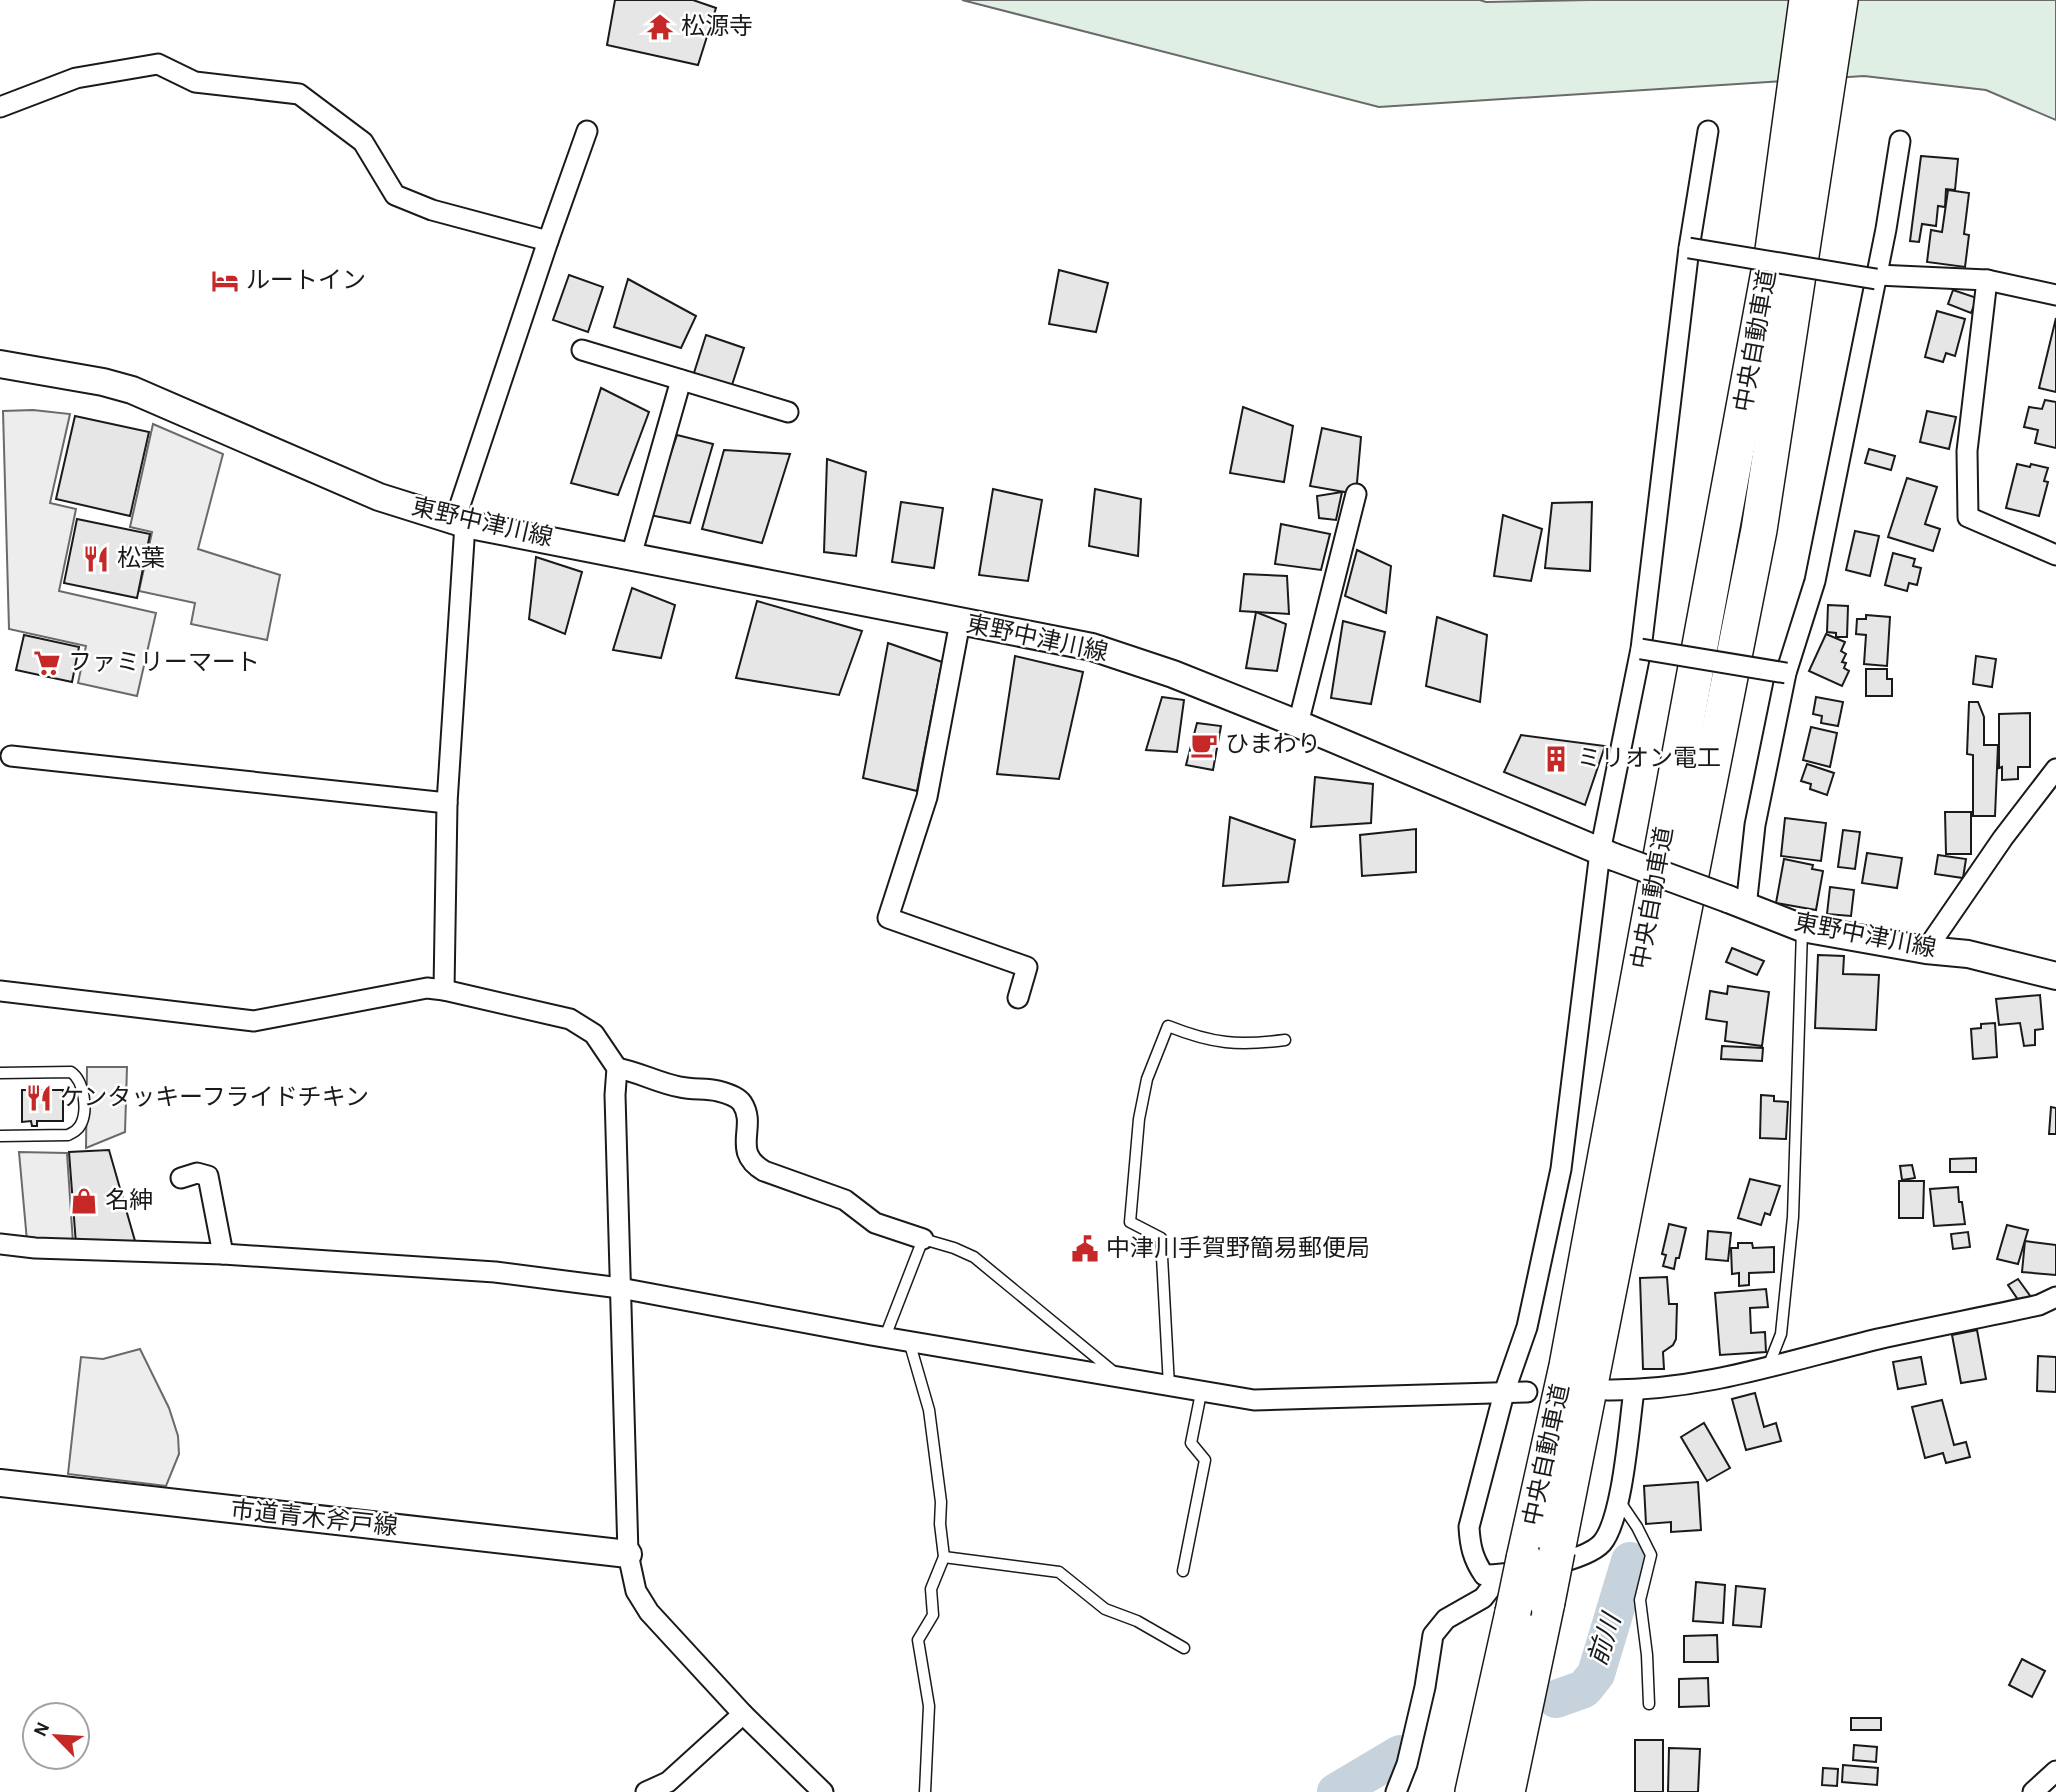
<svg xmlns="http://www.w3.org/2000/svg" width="2056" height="1792" viewBox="0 0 2056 1792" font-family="'Alegreya Sans','Noto Sans JP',sans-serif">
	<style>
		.green { fill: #e0efe3; stroke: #6a6a6a; stroke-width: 2 }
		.parking { fill: #ededed; stroke: #6a6a6a; stroke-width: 2 }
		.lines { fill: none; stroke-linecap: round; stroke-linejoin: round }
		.river { stroke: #c6d2dc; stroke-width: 38 }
		.building { fill: #e6e6e6; stroke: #1a1a1a; stroke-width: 2 }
		.lane-casing { stroke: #1a1a1a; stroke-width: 13 }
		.street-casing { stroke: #1a1a1a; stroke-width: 23 }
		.secondary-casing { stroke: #1a1a1a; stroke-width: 30 }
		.highway-casing { stroke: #1a1a1a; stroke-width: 38 }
		.lane { stroke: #fff; stroke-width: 10 }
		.street { stroke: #fff; stroke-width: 19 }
		.secondary { stroke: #fff; stroke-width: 26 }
		.highway { stroke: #fff; stroke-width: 35 }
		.street-bridge-casing { stroke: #1a1a1a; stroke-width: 23; stroke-linecap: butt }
		.secondary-bridge-casing { stroke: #1a1a1a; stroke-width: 30; stroke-linecap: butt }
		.highway-bridge-casing { stroke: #1a1a1a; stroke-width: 38; stroke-linecap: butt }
		.street-bridge { stroke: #fff; stroke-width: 19 }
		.secondary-bridge { stroke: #fff; stroke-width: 26 }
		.highway-bridge { stroke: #fff; stroke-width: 35 }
		.labels { text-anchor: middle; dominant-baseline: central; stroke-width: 5; stroke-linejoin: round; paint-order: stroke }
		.poi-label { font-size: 24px; fill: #1a1a1a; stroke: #fff; text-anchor: start }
		.street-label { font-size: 24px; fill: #1a1a1a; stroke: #fff }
		.water-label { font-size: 26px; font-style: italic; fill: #1a1a1a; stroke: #fff }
	</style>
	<rect width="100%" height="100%" fill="#fff"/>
	<polygon class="green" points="962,0 1480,0 1486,2 1590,0 2056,0 2056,120 1986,90 1864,76 1379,107"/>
	<g class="parking">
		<polygon points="33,410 70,414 50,503 76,509 59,591 156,613 137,696 78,683 86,646 9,629 3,411"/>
		<polygon points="153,424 223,454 198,549 280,575 267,640 191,624 195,603 139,591 152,532 130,527"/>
		<polygon points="87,1067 127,1067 125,1132 86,1148"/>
		<polygon points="19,1152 67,1153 73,1243 27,1241"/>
		<polygon points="140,1349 169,1408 178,1436 179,1454 166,1486 68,1474 81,1357 103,1359"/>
	</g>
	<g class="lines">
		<g class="river">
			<polyline points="1556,1699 1584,1689 1596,1674 1630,1561"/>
			<polyline points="1336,1792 1400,1754"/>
		</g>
	</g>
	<g class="building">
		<polygon points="615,0 693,0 716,8 698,65 607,45"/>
		<polygon points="1921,156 1958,159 1955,190 1946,189 1945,207 1938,206 1936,226 1922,224 1919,242 1910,241"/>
		<polygon points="1948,190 1969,193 1964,234 1969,235 1965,267 1927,262 1931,230 1942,232"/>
		<polygon points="1059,270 1108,283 1096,332 1049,324"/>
		<polygon points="569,275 603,287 588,332 553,320"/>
		<polygon points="628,279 696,316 681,348 614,327"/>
		<polygon points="1953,290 1977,298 1971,313 1948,304"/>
		<polygon points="1937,311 1965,319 1955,356 1946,353 1943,362 1925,357"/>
		<polygon points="2056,318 2056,392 2039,388"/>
		<polygon points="706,335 744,348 731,388 693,376"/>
		<polygon points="601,388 649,412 618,495 571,483"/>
		<polygon points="2045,400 2056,402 2056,448 2035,443 2038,430 2024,427 2029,407 2042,409"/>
		<polygon points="1243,407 1293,426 1284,482 1230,473"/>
		<polygon points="1927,411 1956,417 1949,449 1920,442"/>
		<polygon points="75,416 149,432 130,516 56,499"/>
		<polygon points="1322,428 1361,437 1356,494 1310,486"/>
		<polygon points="677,435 713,444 690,523 650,515"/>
		<polygon points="1869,449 1895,456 1891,470 1865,463"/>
		<polygon points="724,450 790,454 762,543 702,529"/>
		<polygon points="827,459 866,472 856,556 824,552"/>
		<polygon points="2017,464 2030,467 2031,464 2048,468 2044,481 2048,482 2039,516 2006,508"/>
		<polygon points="1907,478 1937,487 1925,524 1940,529 1933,551 1888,537"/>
		<polygon points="993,489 1042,500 1028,581 979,575"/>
		<polygon points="1095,489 1141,499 1138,556 1089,546"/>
		<polygon points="1342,492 1336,520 1319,518 1317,496"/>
		<polygon points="901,502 943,508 934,568 892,562"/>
		<polygon points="1592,502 1590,571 1545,568 1552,503"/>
		<polygon points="1503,515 1542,529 1531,581 1494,576"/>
		<polygon points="77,519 150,534 137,598 64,583"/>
		<polygon points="1281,524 1330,534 1321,570 1275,564"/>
		<polygon points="1855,531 1879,536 1870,576 1846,570"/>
		<polygon points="1357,550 1391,566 1386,613 1345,596"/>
		<polygon points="1893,553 1915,559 1913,566 1921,568 1917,585 1909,583 1907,591 1885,585"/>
		<polygon points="536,557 582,572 565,634 529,619"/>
		<polygon points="1244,574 1287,576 1289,614 1240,611"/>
		<polygon points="632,588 675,605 661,658 613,650"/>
		<polygon points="757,601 862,631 839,695 736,678"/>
		<polygon points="1828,605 1848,606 1847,637 1836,637 1836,633 1827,632"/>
		<polygon points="1256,612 1286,624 1277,671 1246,668"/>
		<polygon points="1866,615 1890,617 1887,666 1864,664 1866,635 1856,634 1857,619 1866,619"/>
		<polygon points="1437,617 1487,635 1480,702 1426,686"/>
		<polygon points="1343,621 1385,632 1371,704 1331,698"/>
		<polygon points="1826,634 1845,642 1841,651 1846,654 1842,662 1846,663 1844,668 1849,671 1842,686 1809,671"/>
		<polygon points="24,635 79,647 72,682 16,670"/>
		<polygon points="888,643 942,662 917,791 863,778"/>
		<polygon points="1015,656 1083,672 1059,779 997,774"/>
		<polygon points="1976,656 1996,659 1992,687 1973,684"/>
		<polygon points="1866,669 1887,669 1887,679 1892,679 1892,696 1866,696"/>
		<polygon points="1162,697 1184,700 1177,752 1146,750"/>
		<polygon points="1816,697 1843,702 1838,726 1821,723 1822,716 1813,714"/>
		<polygon points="1969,702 1978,702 1984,717 1984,745 1998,745 1995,816 1973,816 1973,755 1967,754"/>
		<polygon points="2030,713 2030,767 2018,767 2018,779 2002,780 2002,767 1999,768 1999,714"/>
		<polygon points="1197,723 1221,726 1213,770 1186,765"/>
		<polygon points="1811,727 1837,733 1830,767 1803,760"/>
		<polygon points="1521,735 1605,746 1585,805 1504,772"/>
		<polygon points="1807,764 1834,773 1827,795 1810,789 1811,784 1801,781"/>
		<polygon points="1315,777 1373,784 1371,823 1311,827"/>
		<polygon points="1945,812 1971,812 1971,854 1946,854"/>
		<polygon points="1230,817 1295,840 1288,882 1223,886"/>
		<polygon points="1785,818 1826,823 1821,861 1781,856"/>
		<polygon points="1416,829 1416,872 1362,876 1360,835"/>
		<polygon points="1843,830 1860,832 1855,869 1838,867"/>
		<polygon points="1867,853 1902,858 1897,888 1862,883"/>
		<polygon points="1938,855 1966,859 1963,878 1935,874"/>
		<polygon points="1784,859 1813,865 1812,869 1823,871 1816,910 1776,903"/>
		<polygon points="1830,887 1854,890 1851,916 1827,914"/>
		<polygon points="1732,948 1764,961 1757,975 1726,962"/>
		<polygon points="1818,955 1844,956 1843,974 1879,975 1876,1030 1815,1028"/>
		<polygon points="1728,986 1769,992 1762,1046 1725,1041 1727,1022 1706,1019 1710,991 1727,994"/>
		<polygon points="2040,995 2043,1029 2035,1030 2035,1045 2024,1046 2020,1023 1999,1025 1996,999"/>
		<polygon points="1995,1023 1997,1057 1973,1059 1971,1029 1981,1028 1981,1024"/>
		<polygon points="1722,1046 1763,1048 1762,1061 1721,1059"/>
		<polygon points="22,1090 63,1090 63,1121 37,1121 37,1126 32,1126 31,1121 22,1122"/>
		<polygon points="1761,1095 1774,1096 1774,1101 1788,1102 1786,1139 1760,1138"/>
		<polygon points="2051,1107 2056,1108 2056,1134 2049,1134"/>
		<polygon points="109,1150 137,1248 76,1244 69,1152"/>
		<polygon points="1976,1158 1976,1172 1950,1172 1950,1159"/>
		<polygon points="1912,1165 1915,1178 1902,1180 1900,1166"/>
		<polygon points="1750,1179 1780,1186 1770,1215 1765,1213 1761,1225 1738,1218"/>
		<polygon points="1899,1181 1924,1181 1923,1218 1899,1218"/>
		<polygon points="1958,1187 1959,1202 1962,1202 1965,1224 1934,1226 1930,1189"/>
		<polygon points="1669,1224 1686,1228 1679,1258 1676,1258 1674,1269 1663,1266 1666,1255 1662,1254"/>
		<polygon points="2007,1225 2028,1230 2018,1264 1997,1259"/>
		<polygon points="1708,1231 1731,1233 1728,1261 1706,1259"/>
		<polygon points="1968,1232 1970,1247 1953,1249 1951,1234"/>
		<polygon points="2025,1241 2056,1245 2056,1275 2022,1272"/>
		<polygon points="1738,1243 1752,1243 1753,1248 1774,1247 1774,1272 1749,1273 1749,1285 1739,1286 1739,1273 1732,1274 1731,1248 1738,1248"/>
		<polygon points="1667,1277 1669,1304 1677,1304 1676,1339 1673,1345 1663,1352 1664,1369 1643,1369 1640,1278"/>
		<polygon points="2018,1279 2031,1297 2021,1304 2008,1285"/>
		<polygon points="1766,1289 1768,1307 1750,1308 1751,1333 1765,1332 1766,1352 1720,1355 1715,1293"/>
		<polygon points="1977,1330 1986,1379 1961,1383 1952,1335"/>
		<polygon points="2038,1356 2056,1357 2056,1392 2037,1391"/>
		<polygon points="1921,1357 1926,1384 1898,1389 1893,1362"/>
		<polygon points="1755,1393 1764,1427 1776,1423 1781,1441 1746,1450 1732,1399"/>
		<polygon points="1942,1400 1954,1445 1966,1442 1970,1457 1946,1463 1943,1453 1925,1458 1912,1407"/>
		<polygon points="1704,1423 1730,1468 1707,1481 1681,1437"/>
		<polygon points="1698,1482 1701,1530 1671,1532 1671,1522 1646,1524 1644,1486"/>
		<polygon points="1696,1582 1725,1585 1723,1623 1693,1621"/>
		<polygon points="1736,1586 1765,1589 1761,1627 1733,1625"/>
		<polygon points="1717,1635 1718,1662 1684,1662 1684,1636"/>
		<polygon points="2022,1659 2045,1671 2032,1697 2009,1685"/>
		<polygon points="1708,1678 1709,1706 1679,1707 1679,1679"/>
		<rect x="1851" y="1718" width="30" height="12"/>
		<rect x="1635" y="1740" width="28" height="52"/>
		<polygon points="1854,1745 1877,1747 1876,1762 1853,1760"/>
		<polygon points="1669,1748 1700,1749 1698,1792 1668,1792"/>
		<polygon points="1843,1765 1878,1768 1877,1785 1842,1782"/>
		<polygon points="1823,1768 1838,1769 1837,1786 1822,1785"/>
	</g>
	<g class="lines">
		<g class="lane-casing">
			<g id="lane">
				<path d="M0,1073L71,1072C84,1081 88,1110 81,1124C78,1130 74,1132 68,1135L0,1136"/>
				<polyline points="885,1337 923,1239 954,1248 974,1257 1115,1373"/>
				<polyline points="909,1341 929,1410 941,1502 940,1524 944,1557 931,1589 933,1615 918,1640 929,1706 925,1792"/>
				<polyline points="1768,1367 1781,1334 1793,1217 1802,930"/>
				<path d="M1169,1386L1161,1238L1130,1222L1139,1119L1147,1079L1168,1026C1213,1044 1238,1046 1285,1040"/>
				<polyline points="1620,1502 1637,1527 1651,1555 1640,1600 1647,1655 1649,1704"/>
				<polyline points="944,1557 1059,1572 1105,1609 1137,1621 1184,1648"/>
				<polyline points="1183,1571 1205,1460 1191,1443 1201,1393"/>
			</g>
		</g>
		<g class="street-casing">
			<g id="street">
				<polyline points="0,107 76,78 158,64 195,82 299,94 363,142 395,195 432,210 548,241"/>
				<polyline points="1877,275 1987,280 2056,295"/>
				<polyline points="1987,280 1967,451 1968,517 2056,555"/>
				<polyline points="582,350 788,412"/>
				<polyline points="455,520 548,241 587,131"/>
				<polyline points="631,556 681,380"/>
				<polyline points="960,622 927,797 888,918 1027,967 1018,998"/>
				<polyline points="1298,724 1356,494"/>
				<polyline points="11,756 447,803"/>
				<polyline points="1746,907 1755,825 1786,673 1815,581 1886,229 1900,141"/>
				<polyline points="1926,950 2003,838 2056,769"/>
				<polyline points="444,990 447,803 465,524"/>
				<polyline points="0,991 254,1021 427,988 444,990 570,1019 594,1034 617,1068 615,1095 628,1554 636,1591 649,1612 743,1714 823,1792"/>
				<path d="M617,1068C639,1072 658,1083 680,1087C693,1090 706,1088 718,1091C726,1093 738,1097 742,1103C758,1127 730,1151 764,1171L845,1200L875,1223L923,1239"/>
				<polyline points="181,1178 197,1173 208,1176 223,1254"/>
				<polyline points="0,1244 35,1248 223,1254 495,1272 620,1288 871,1335 1254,1400 1527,1392"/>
				<path d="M1607,1390C1701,1391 1787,1361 1878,1339C1931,1327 1985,1317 2039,1305L2056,1297"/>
				<path d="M1634,1390C1629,1425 1623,1518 1602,1543C1585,1562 1510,1575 1484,1575C1473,1559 1470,1546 1469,1527L1504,1393L1527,1327L1561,1169L1600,852L1641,649L1689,248L1708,131"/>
				<polyline points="646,1792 668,1782 743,1714"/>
				<polyline points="1396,1792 1407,1764 1425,1687 1433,1635 1446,1619 1483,1598 1501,1575"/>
				<polyline points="2033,1792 2056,1771"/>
			</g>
		</g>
		<g class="secondary-casing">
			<g id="secondary">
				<polyline points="0,364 103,382 132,390 379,497 465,524 1092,647 1173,674 1298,724 1614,857"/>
				<polyline points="1728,899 1802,928 1926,950 1968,954 2056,976"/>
				<polyline points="0,1483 628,1554"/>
			</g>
		</g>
		<g class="highway-casing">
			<g id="highway">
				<polyline points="1557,1551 1759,530 1840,0"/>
				<polyline points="1524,1559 1567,1366 1773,250 1807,0"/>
				<polyline points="1473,1792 1513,1612"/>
				<polyline points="1507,1792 1547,1602"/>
			</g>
		</g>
		<use href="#lane" class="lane"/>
		<use href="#street" class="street"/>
		<use href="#secondary" class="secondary"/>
		<use href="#highway" class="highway"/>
		<g class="street-bridge-casing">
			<g id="street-bridge">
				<polyline points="1689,248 1876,279"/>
				<polyline points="1641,649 1786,673"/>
			</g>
		</g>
		<g class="secondary-bridge-casing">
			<polyline id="secondary-bridge" points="1614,857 1728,899"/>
		</g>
		<g class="highway-bridge-casing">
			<g id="highway-bridge">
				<polyline points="1547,1602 1557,1551"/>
				<polyline points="1513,1612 1524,1559"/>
			</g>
		</g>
		<use href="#street-bridge" class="street-bridge"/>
		<use href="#secondary-bridge" class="secondary-bridge"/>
		<use href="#highway-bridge" class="highway-bridge"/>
	</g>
	<defs>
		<g id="temple-bare" transform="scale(2.1)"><path d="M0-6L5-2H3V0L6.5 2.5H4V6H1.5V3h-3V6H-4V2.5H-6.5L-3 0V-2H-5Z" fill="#c62828" stroke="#fff" stroke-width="2.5" paint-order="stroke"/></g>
		<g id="hotel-bare" transform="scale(2.1)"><path d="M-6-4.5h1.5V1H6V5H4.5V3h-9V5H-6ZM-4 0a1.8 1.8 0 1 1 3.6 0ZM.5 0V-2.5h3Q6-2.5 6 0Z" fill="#c62828" stroke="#fff" stroke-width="2.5" paint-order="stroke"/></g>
		<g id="restaurant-bare" transform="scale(2.1)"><path d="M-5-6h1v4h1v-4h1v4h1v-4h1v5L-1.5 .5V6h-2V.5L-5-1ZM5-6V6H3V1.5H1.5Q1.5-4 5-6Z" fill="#c62828" stroke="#fff" stroke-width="2.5" paint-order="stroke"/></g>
		<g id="supermarket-bare" transform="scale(2.1)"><path d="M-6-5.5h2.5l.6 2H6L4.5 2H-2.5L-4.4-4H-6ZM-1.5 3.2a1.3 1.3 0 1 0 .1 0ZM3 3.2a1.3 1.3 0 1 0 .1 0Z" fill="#c62828" stroke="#fff" stroke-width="2.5" paint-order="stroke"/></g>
		<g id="cafe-bare" transform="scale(2.1)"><path d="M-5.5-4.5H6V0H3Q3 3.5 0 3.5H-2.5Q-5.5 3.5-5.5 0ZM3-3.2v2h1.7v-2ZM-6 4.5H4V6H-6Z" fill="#c62828" stroke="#fff" stroke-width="2.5" paint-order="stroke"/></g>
		<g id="building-bare" transform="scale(2.1)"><path d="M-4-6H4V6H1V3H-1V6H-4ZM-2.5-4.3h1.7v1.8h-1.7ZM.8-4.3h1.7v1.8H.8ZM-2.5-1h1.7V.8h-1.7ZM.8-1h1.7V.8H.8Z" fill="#c62828" stroke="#fff" stroke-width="2.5" paint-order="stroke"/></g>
		<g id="shop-bare" transform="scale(2.1)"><path d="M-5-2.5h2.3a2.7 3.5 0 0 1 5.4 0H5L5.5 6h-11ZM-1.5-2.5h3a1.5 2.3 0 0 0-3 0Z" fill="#c62828" stroke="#fff" stroke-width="2.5" paint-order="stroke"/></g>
		<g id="civic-bare" transform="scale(2.1)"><path d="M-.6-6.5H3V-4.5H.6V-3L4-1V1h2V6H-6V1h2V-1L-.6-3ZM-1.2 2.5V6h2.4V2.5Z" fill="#c62828" stroke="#fff" stroke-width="2.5" paint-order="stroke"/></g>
	</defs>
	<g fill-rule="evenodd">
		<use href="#temple-bare" x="660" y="27"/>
		<use href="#hotel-bare" x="225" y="281"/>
		<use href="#restaurant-bare" x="96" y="559"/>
		<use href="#supermarket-bare" x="47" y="663"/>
		<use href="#cafe-bare" x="1204" y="745"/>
		<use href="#building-bare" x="1556" y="759"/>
		<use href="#restaurant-bare" x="39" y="1098"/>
		<use href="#shop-bare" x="84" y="1201"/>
		<use href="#civic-bare" x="1085" y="1249"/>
	</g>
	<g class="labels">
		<g class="poi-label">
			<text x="681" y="27">松源寺</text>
			<text x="246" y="281">ルートイン</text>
			<text x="117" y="559">松葉</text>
			<text x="68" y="663">ファミリーマート</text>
			<text x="1225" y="745">ひまわり</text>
			<text x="1577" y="759">ミリオン電工</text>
			<text x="60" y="1098">ケンタッキーフライドチキン</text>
			<text x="105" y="1201">名紳</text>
			<text x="1106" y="1249">中津川手賀野簡易郵便局</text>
		</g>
		<g class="street-label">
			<text transform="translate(1756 341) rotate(-80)">中央自動車道</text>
			<text transform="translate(482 523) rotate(13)">東野中津川線</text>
			<text transform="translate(1037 639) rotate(12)">東野中津川線</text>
			<text transform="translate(1653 898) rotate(-80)">中央自動車道</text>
			<text transform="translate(1865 936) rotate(11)">東野中津川線</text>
			<text transform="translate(1547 1455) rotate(-78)">中央自動車道</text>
			<text transform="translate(314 1519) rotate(6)">市道青木斧戸線</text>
		</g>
		<g class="water-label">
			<text transform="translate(1605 1640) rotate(-72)">前川</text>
		</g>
	</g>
	<g transform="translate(56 1736) rotate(295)"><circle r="33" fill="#ffffff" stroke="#a3a3a3" stroke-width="2"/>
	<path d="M0-5L12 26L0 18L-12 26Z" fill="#c62828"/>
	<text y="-10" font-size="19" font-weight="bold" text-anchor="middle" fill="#1a1a1a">N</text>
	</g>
</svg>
